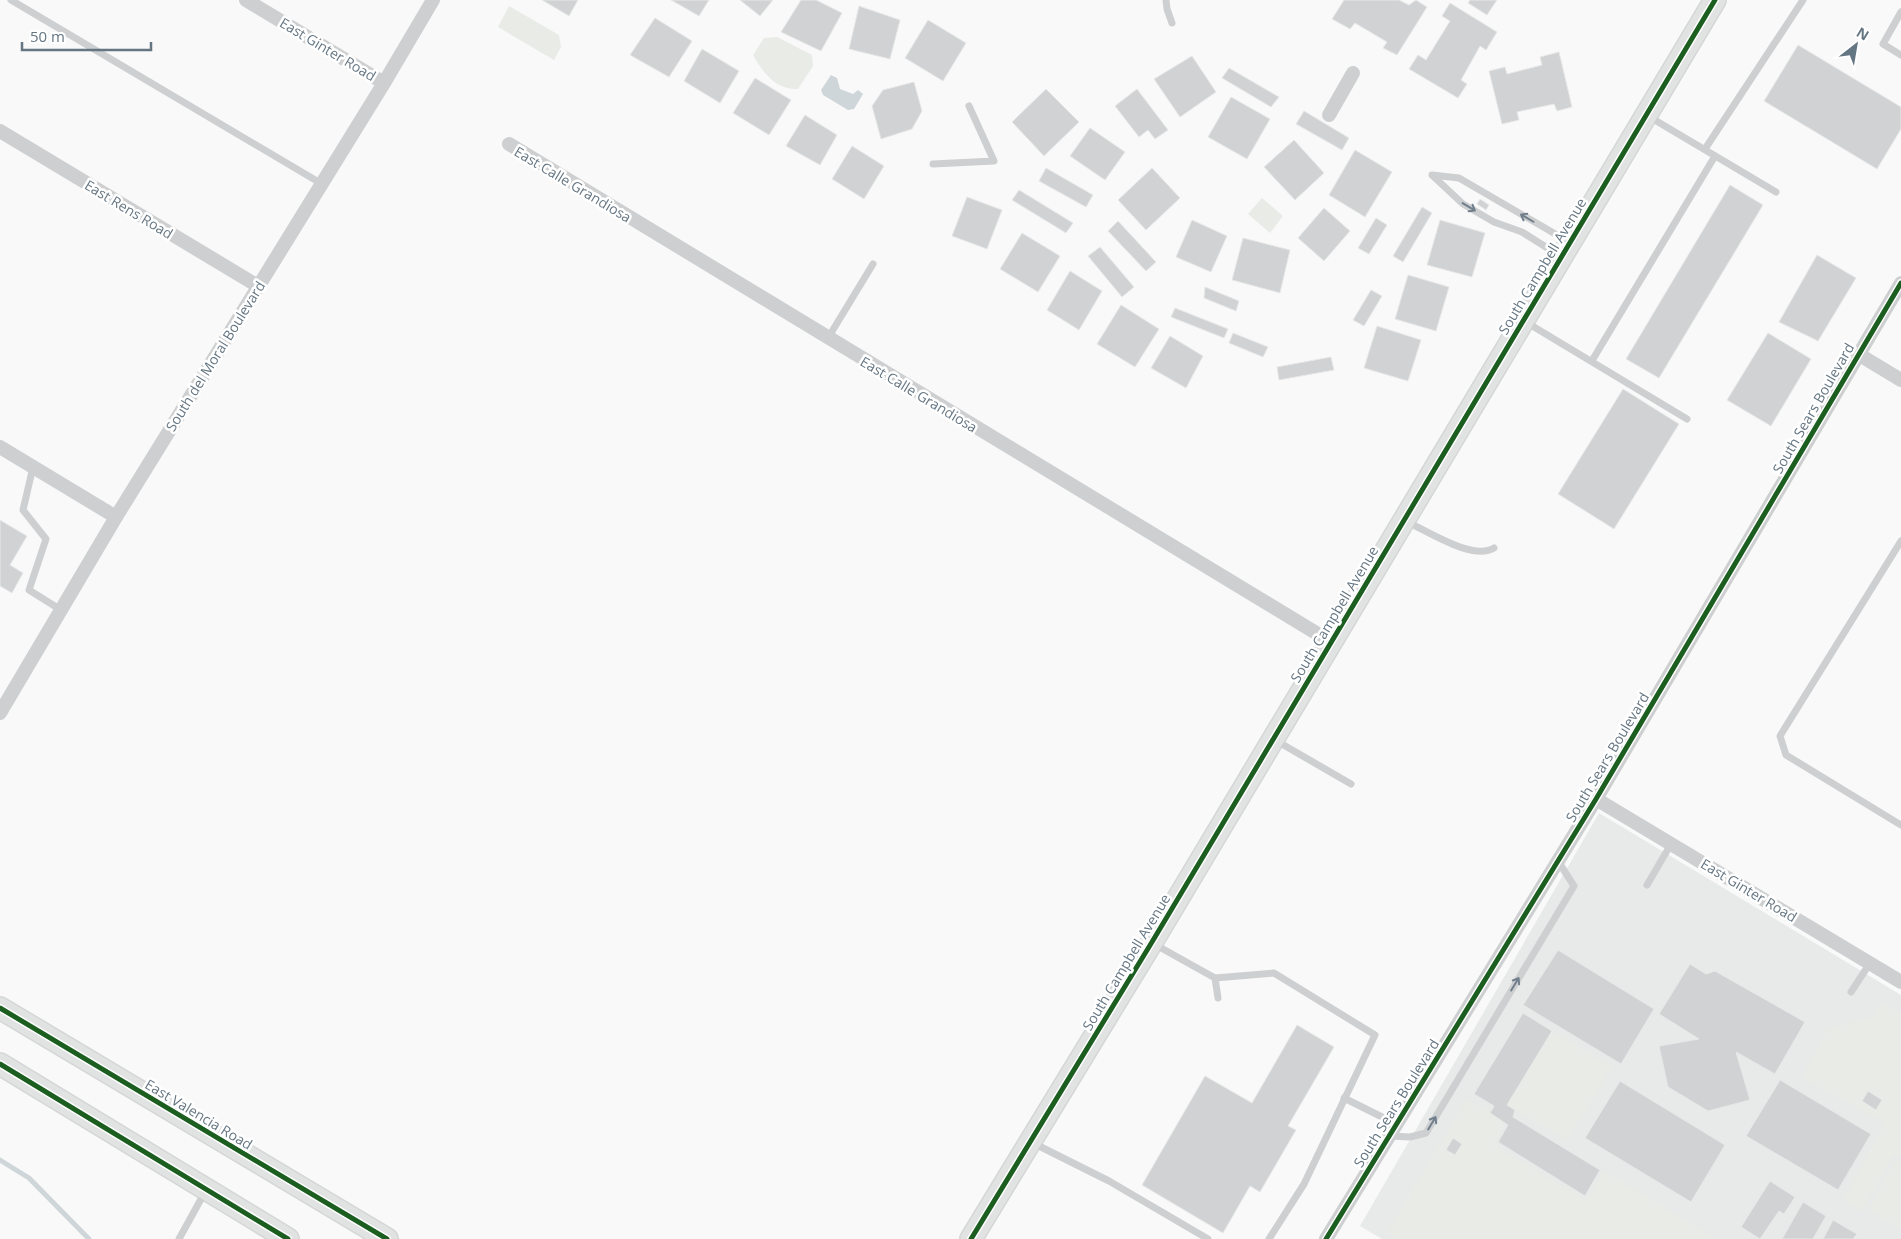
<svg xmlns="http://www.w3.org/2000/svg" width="1901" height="1239" viewBox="0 0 1901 1239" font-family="'Open Sans',sans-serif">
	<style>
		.built { fill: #e8e9e9 }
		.green { fill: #e8ebe6 }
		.water { fill: #ced6d9 }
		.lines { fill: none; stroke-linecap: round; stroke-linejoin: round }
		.stream { stroke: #ced6d9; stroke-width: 5 }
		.building { fill: #d0d2d3; stroke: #e8e8e8 }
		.primary-casing { stroke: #d5d6d7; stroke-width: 24 }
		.lane { stroke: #cecfd0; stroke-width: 7 }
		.street { stroke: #cecfd0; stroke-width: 14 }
		.primary { stroke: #e1e2e2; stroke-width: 21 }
		.cycleway-casing { stroke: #fff; stroke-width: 8 }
		.cycleway { stroke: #1b5e20; stroke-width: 5 }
		.oneway { stroke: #707f8b }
		.labels { text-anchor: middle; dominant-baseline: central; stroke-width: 5; stroke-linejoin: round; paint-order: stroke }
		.street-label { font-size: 14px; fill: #657683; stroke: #fff }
	</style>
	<rect width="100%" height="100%" fill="#f9f9f9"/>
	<polygon class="built" points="1599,813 1901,995 1901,1239 1382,1239 1360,1226"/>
	<g class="green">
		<polygon points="509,6 559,35 561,47 554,60 498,27"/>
		<path d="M777,37L812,55L813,66L798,89C776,90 763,73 753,55L764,38Z"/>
		<polygon points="1262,198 1283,216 1270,233 1248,214"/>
		<polygon points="1882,1003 1901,1013 1901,1157 1894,1154 1863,1211 1843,1200 1885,1123 1802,1077 1828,1029 1874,1016"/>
		<polygon points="1552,1031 1612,1067 1567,1140 1507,1105"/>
		<polygon points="1467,1099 1506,1122 1493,1145 1586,1200 1604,1171 1716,1239 1397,1239 1387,1233"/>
		<polygon points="1896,1159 1901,1162 1901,1229 1868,1210"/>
	</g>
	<polygon class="water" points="831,75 837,78 840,89 853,94 858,90 863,94 854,109 848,110 823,95 821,90"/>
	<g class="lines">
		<polyline class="stream" points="0,1160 29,1178 89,1239"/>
	</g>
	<g class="building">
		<polygon points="542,0 578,0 569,16"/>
		<polygon points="671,0 709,0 699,16"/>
		<polygon points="740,0 773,0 760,16"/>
		<polygon points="801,0 816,0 842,13 821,51 781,32"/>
		<polygon points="1344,0 1399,0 1409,5 1416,0 1427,7 1397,55 1383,48 1387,42 1355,23 1350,29 1332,19"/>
		<polygon points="1470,0 1497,0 1487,15 1468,3"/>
		<polygon points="1450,3 1497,32 1486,50 1480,46 1461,80 1467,84 1458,98 1409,69 1418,55 1426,60 1450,21 1442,16"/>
		<polygon points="859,6 900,20 890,59 849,49"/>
		<polygon points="655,18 692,41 669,77 630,55"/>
		<polygon points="928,20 966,43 943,81 905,58"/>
		<polygon points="1798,45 1901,107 1901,129 1877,169 1764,101"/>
		<polygon points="702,49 739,71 720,103 684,81"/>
		<polygon points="1559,52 1572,107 1557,111 1554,104 1517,112 1519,120 1502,124 1489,71 1505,67 1507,74 1542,65 1540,57"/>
		<polygon points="1192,56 1216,92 1180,117 1154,79"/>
		<polygon points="1229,68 1279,97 1271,107 1222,78"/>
		<polygon points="755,78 791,100 769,135 733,113"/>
		<polygon points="914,82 922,111 912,129 881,139 872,106 883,90"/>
		<polygon points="1046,89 1079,122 1044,156 1012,122"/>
		<polygon points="1137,89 1168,130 1155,139 1148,130 1139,137 1115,106"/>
		<polygon points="1231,97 1270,119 1247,159 1208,137"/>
		<polygon points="1304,111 1349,138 1342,150 1296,124"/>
		<polygon points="805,115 837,135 820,165 786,146"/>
		<polygon points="1090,128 1125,152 1105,180 1070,156"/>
		<polygon points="1294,140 1324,173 1295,200 1264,167"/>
		<polygon points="852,146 884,166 864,199 832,179"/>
		<polygon points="1355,150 1392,172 1365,217 1329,195"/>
		<polygon points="1046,168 1093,195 1086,207 1039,181"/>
		<polygon points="1152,168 1180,198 1146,230 1118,200"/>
		<polygon points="1730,185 1763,205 1659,378 1626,359"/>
		<polygon points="1019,190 1073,223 1066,233 1012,200"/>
		<polygon points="967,197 1002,210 987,249 952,236"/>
		<polygon points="1480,199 1489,205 1486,210 1477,204"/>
		<polygon points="1422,207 1432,213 1403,262 1393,256"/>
		<polygon points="1324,208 1350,231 1324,261 1298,238"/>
		<polygon points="1376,218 1387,225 1369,254 1358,248"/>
		<polygon points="1192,220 1227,236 1211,272 1176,257"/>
		<polygon points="1440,220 1485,233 1472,277 1427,265"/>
		<polygon points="1118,221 1156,262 1146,271 1108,231"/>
		<polygon points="1022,233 1060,256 1038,292 1000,269"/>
		<polygon points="1243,238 1290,250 1280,293 1232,280"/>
		<polygon points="1100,247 1134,287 1122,297 1088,256"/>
		<polygon points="1817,255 1856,278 1818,341 1779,322"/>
		<polygon points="1070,271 1102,291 1079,330 1047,310"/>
		<polygon points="1408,275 1449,287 1436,331 1395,319"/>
		<polygon points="1205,287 1239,301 1236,311 1204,298"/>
		<polygon points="1371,290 1382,296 1364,326 1353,320"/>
		<polygon points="1121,305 1159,329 1135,367 1097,344"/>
		<polygon points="1175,308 1228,329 1224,338 1171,317"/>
		<polygon points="1377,326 1421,340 1408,381 1364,368"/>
		<polygon points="1233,333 1268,347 1263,357 1229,343"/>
		<polygon points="1768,333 1811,359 1771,426 1727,400"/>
		<polygon points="1170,336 1203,356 1186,388 1151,368"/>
		<polygon points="1331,357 1334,370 1279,380 1277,367"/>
		<polygon points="1623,389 1679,424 1614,529 1558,494"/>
		<polygon points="0,520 27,536 10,565 23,573 12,593 0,586"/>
		<polygon points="1558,950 1654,1009 1621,1064 1523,1005"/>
		<polygon points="1690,964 1706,974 1715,971 1805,1022 1775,1074 1736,1052 1750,1100 1708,1111 1668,1087 1659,1046 1699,1039 1659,1014"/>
		<polygon points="1523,1013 1552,1031 1507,1105 1515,1110 1513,1117 1600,1170 1585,1196 1498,1142 1508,1125 1490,1113 1494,1106 1474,1094"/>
		<polygon points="1297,1025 1334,1047 1288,1126 1296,1130 1260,1192 1250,1186 1223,1233 1142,1185 1205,1076 1252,1103"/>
		<polygon points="1780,1080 1871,1134 1838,1190 1746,1136"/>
		<polygon points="1620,1081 1725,1145 1691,1202 1585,1138"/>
		<polygon points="1868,1091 1882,1100 1876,1110 1862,1101"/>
		<polygon points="1453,1138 1462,1144 1455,1155 1446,1150"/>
		<polygon points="1770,1181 1795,1197 1784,1214 1779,1211 1760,1239 1741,1227"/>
		<polygon points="1803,1202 1826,1216 1813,1239 1782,1239"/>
		<polygon points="1833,1220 1857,1234 1853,1239 1823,1239"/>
	</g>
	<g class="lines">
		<g class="primary-casing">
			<g id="primary">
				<polyline points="0,1008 387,1239"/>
				<polyline points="0,1064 288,1239"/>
				<polyline points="971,1239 1152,942 1715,0"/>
			</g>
		</g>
		<g class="lane">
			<polyline points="11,0 322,184"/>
			<polyline points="1166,0 1167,9 1172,23"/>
			<polyline points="1901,12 1883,44 1901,55"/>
			<polyline points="1648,116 1776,192"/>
			<polyline points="1705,149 1803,0"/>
			<polyline points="933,164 994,161 969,106"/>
			<polyline points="1432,175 1459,178 1569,242"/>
			<polyline points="1433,176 1463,204 1494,222 1522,232 1560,256"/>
			<polyline points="1524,321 1687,419"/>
			<polyline points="828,338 873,264"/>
			<polyline points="1593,359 1715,156"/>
			<polyline points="33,467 23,510 46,539 29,590 61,610"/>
			<path d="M1405,521C1428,531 1472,561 1494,548"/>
			<polyline points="1901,541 1780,736 1786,755 1901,825"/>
			<polyline points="1275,740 1351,784"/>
			<polyline points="1647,885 1671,844"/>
			<polyline points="1154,944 1215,978 1218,998"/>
			<polyline points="1215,978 1274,973 1375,1035 1304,1184 1269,1239"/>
			<polyline points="1851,992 1870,963"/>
			<polyline points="1344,1098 1396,1124"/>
			<polyline points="1389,1136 1410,1137 1426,1133 1574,886 1558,861"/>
			<polyline points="1033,1143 1109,1181 1208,1239"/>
			<polyline points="179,1239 206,1190"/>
		</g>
		<g class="street">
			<polyline points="246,0 384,83"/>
			<polyline points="1329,115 1353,73"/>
			<polyline points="0,131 258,286"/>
			<polyline points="509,144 1331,642"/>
			<polyline points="1858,354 1901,380"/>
			<polyline points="0,447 116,517"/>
			<polyline points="0,713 116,517 384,83 433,0"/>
			<polyline points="1596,799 1901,982"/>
			<polyline points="1326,1239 1596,799 1901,283"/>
		</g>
		<use href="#primary" class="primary"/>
		<g class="cycleway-casing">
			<g id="cycleway">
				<polyline points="0,1008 387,1239"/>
				<polyline points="0,1064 288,1239"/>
				<polyline points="971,1239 1152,942 1715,0"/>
				<polyline points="1326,1239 1596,799 1901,283"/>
			</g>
		</g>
		<use href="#cycleway" class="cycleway"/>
	</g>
	<defs><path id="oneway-shaft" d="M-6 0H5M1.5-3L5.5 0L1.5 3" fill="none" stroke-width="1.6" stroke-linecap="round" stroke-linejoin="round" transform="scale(1.25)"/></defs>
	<g class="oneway">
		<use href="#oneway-shaft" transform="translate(1469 207) rotate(31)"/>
		<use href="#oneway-shaft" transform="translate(1527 218) rotate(-150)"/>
		<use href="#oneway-shaft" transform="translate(1515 984) rotate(-59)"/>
		<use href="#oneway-shaft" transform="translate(1432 1123) rotate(-59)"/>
	</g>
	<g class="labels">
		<g class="street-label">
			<text transform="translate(328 49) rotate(31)">East Ginter Road</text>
			<text transform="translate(573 184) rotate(31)">East Calle Grandiosa</text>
			<text transform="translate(129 209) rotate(31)">East Rens Road</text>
			<text transform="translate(1542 266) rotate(-59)">South Campbell Avenue</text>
			<text transform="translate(215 356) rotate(-58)">South del Moral Boulevard</text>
			<text transform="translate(919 394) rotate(31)">East Calle Grandiosa</text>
			<text transform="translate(1813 408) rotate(-60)">South Sears Boulevard</text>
			<text transform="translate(1334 614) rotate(-59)">South Campbell Avenue</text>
			<text transform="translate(1607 757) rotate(-59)">South Sears Boulevard</text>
			<text transform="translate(1749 890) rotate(31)">East Ginter Road</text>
			<text transform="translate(1126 962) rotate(-59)">South Campbell Avenue</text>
			<text transform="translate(1396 1103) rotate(-58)">South Sears Boulevard</text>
			<text transform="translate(199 1114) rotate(31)">East Valencia Road</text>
		</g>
	</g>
	<g transform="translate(1856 45) rotate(31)" stroke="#ffffff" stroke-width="4" paint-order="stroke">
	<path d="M0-4L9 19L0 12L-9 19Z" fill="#657683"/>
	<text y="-8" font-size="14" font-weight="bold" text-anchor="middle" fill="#657683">N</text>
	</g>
	<path d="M22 42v8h129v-8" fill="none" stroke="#657683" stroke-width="2.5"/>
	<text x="30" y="42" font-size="15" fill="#657683" stroke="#ffffff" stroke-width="4" paint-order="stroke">50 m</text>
</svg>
